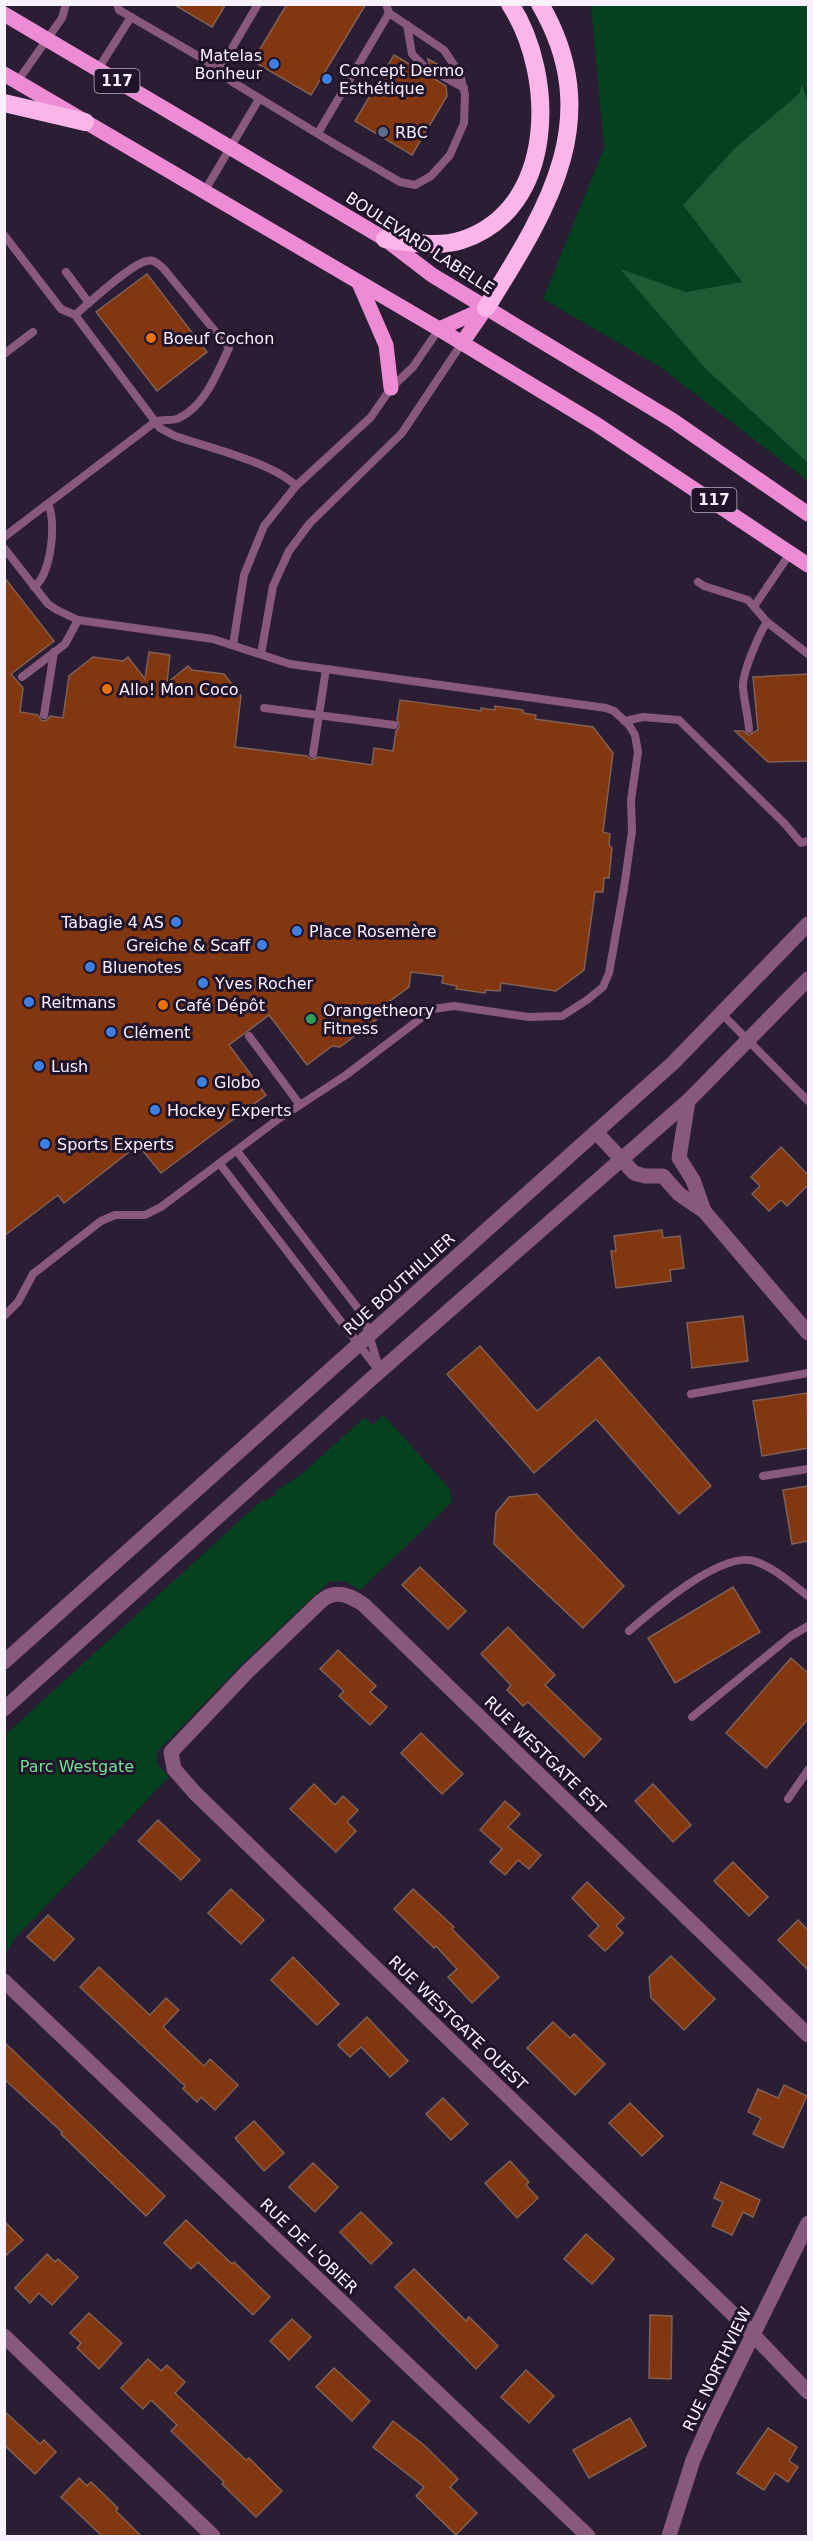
<svg xmlns="http://www.w3.org/2000/svg" width="813" height="2541" viewBox="0 0 813 2541" font-family="'DejaVu Sans',sans-serif">
	<style>
		.green { fill: #03411f }
		.forest { fill: #1d5b34 }
		.building { fill: #823710; stroke: #806154; stroke-width: 1.5 }
		.lines { fill: none; stroke-linecap: round; stroke-linejoin: round }
		.service { stroke: #88597c; stroke-width: 8 }
		.minor { stroke: #88597c; stroke-width: 15 }
		.tertiary { stroke: #88597c; stroke-width: 15 }
		.primary { stroke: #ed8cd5; stroke-width: 15 }
		.motorway { stroke: #fcb5e8; stroke-width: 18 }
		.shop-dot { fill: #3f7fe0; stroke: #21142a; stroke-width: 2 }
		.service-dot { fill: #5c6f8a; stroke: #21142a; stroke-width: 2 }
		.food-dot { fill: #e8710a; stroke: #21142a; stroke-width: 2 }
		.leisure-dot { fill: #2e9e5b; stroke: #21142a; stroke-width: 2 }
		.labels { text-anchor: middle; dominant-baseline: central; stroke-width: 6; stroke-linejoin: round; paint-order: stroke }
		.shield { fill: #21142a; stroke: #b8afbe; stroke-width: 1.5 }
		.shield-label { font-size: 15px; font-weight: bold; fill: #f8f2fe }
		.poi-label { font-size: 16px; fill: #f8f2fe; stroke: #21142a; text-anchor: start }
		.street-label { font-size: 16px; fill: #f8f2fe; stroke: #21142a }
		.park-label { font-size: 16px; fill: #74e097; stroke: #21142a }
	</style>
	<rect width="100%" height="100%" fill="#2a1d34"/>
	<g class="green">
		<polygon points="591,5 808,5 808,481 660,367 543,299 604,148"/>
		<polygon points="383,1415 450,1489 452,1502 360,1590 344,1581 330,1581 245,1661 157,1752 157,1763 169,1777 14,1939 5,1955 5,1735 259,1503 276,1495 275,1491 302,1474 365,1417 372,1425"/>
	</g>
	<polygon class="forest" points="802,84 808,104 808,463 704,367 620,269 686,292 742,282 683,205 736,147 799,94"/>
	<g class="building">
		<polygon points="173,4 226,4 212,27"/>
		<polygon points="287,4 366,4 311,95 253,61"/>
		<polygon points="394,55 423,72 430,68 428,59 441,66 433,68 431,74 433,78 446,86 447,96 412,155 355,121"/>
		<polygon points="147,274 207,352 157,391 96,312"/>
		<polygon points="4,577 54,641 11,674 23,688 20,712 38,715 42,721 47,720 50,716 63,718 69,676 93,657 123,661 128,657 145,679 149,652 170,655 167,683 188,666 192,670 224,674 241,696 235,747 307,756 312,760 318,757 372,765 374,748 393,751 396,731 400,726 397,720 400,700 481,711 481,708 495,710 495,706 523,710 523,713 536,715 535,719 593,727 613,753 603,832 610,834 609,845 612,848 609,878 604,878 603,892 595,892 584,970 556,991 501,983 500,991 486,990 485,993 456,989 457,986 442,983 443,976 411,972 409,987 386,1004 385,1013 340,1047 332,1046 307,1065 269,1015 229,1045 266,1095 161,1173 138,1145 64,1203 58,1195 4,1236"/>
		<polygon points="808,674 808,761 768,762 735,731 743,731 749,735 758,730 753,677"/>
		<polygon points="781,1147 808,1175 808,1185 787,1206 781,1200 769,1211 752,1194 760,1186 751,1177"/>
		<polygon points="662,1230 663,1238 680,1236 684,1268 670,1270 671,1281 616,1288 611,1251 616,1251 614,1236"/>
		<polygon points="743,1316 748,1361 692,1368 687,1323"/>
		<polygon points="480,1346 537,1411 599,1357 711,1486 679,1514 596,1419 534,1473 447,1374"/>
		<polygon points="807,1393 808,1448 762,1456 753,1401"/>
		<polygon points="808,1486 808,1541 792,1544 783,1490"/>
		<polygon points="537,1494 624,1586 583,1628 494,1544 496,1513 509,1497"/>
		<polygon points="420,1567 466,1611 448,1629 402,1585"/>
		<polygon points="733,1587 760,1632 675,1683 648,1638"/>
		<polygon points="508,1627 555,1675 545,1685 601,1739 584,1757 528,1702 523,1706 507,1690 511,1685 481,1654"/>
		<polygon points="338,1650 376,1686 370,1692 387,1707 370,1725 339,1696 344,1691 320,1669"/>
		<polygon points="791,1658 808,1673 808,1719 766,1768 726,1733"/>
		<polygon points="421,1733 463,1774 442,1794 401,1753"/>
		<polygon points="314,1784 335,1805 343,1796 358,1810 347,1822 356,1831 336,1852 290,1809"/>
		<polygon points="653,1784 691,1825 673,1842 635,1801"/>
		<polygon points="505,1801 520,1814 508,1827 541,1855 529,1869 518,1860 505,1875 490,1862 502,1849 480,1830"/>
		<polygon points="158,1820 200,1860 181,1880 138,1841"/>
		<polygon points="733,1862 768,1897 749,1916 714,1881"/>
		<polygon points="587,1882 624,1918 616,1926 623,1933 605,1951 589,1936 599,1926 572,1898"/>
		<polygon points="231,1889 264,1920 241,1944 208,1913"/>
		<polygon points="413,1889 454,1927 452,1929 499,1977 472,2003 448,1977 457,1969 436,1946 434,1948 394,1909"/>
		<polygon points="48,1915 74,1939 54,1961 27,1937"/>
		<polygon points="798,1920 808,1930 808,1970 778,1940"/>
		<polygon points="671,1956 715,1999 684,2030 651,1998 649,1977"/>
		<polygon points="293,1957 339,2004 317,2025 271,1980"/>
		<polygon points="99,1967 150,2015 166,1998 179,2010 163,2027 204,2066 210,2059 238,2085 215,2110 201,2097 197,2102 183,2089 185,2086 80,1987"/>
		<polygon points="367,2017 408,2061 390,2077 361,2047 350,2057 338,2045"/>
		<polygon points="553,2022 570,2038 574,2034 605,2064 575,2095 527,2048"/>
		<polygon points="4,2042 165,2196 146,2216 61,2134 62,2132 4,2079"/>
		<polygon points="784,2085 807,2096 783,2148 753,2134 761,2118 748,2112 758,2089 778,2098"/>
		<polygon points="443,2098 468,2124 451,2140 426,2114"/>
		<polygon points="630,2103 663,2136 642,2156 609,2123"/>
		<polygon points="254,2121 284,2153 264,2171 235,2138"/>
		<polygon points="510,2161 529,2182 526,2185 538,2198 517,2218 485,2183"/>
		<polygon points="313,2163 338,2187 315,2212 289,2187"/>
		<polygon points="721,2182 760,2200 753,2217 743,2212 732,2235 712,2226 723,2202 714,2198"/>
		<polygon points="361,2212 392,2243 371,2264 340,2232"/>
		<polygon points="186,2220 232,2264 234,2262 270,2297 253,2315 198,2262 191,2269 164,2243"/>
		<polygon points="4,2221 23,2240 4,2257"/>
		<polygon points="586,2234 614,2259 592,2284 564,2259"/>
		<polygon points="47,2254 55,2262 58,2259 78,2277 52,2305 39,2293 30,2303 15,2288"/>
		<polygon points="414,2269 466,2321 469,2317 498,2346 476,2369 395,2287"/>
		<polygon points="89,2313 122,2343 99,2369 77,2348 81,2343 70,2333"/>
		<polygon points="650,2315 672,2316 671,2379 649,2378"/>
		<polygon points="292,2319 311,2337 289,2360 270,2341"/>
		<polygon points="148,2359 161,2371 167,2365 185,2382 175,2393 246,2460 249,2458 282,2491 256,2517 222,2484 224,2482 171,2431 177,2425 151,2400 143,2409 121,2388"/>
		<polygon points="334,2368 370,2401 352,2421 316,2387"/>
		<polygon points="526,2370 554,2396 529,2423 501,2397"/>
		<polygon points="4,2411 40,2444 44,2440 56,2452 35,2474 4,2445"/>
		<polygon points="630,2418 646,2446 589,2478 573,2450"/>
		<polygon points="393,2421 424,2445 458,2479 450,2487 477,2513 456,2535 416,2496 424,2487 373,2447"/>
		<polygon points="768,2428 797,2447 789,2461 798,2467 788,2482 775,2473 764,2490 737,2473"/>
		<polygon points="79,2478 87,2486 91,2482 118,2508 116,2511 141,2536 102,2536 61,2497"/>
	</g>
	<g class="lines">
		<g class="service">
			<polyline points="117,4 119,10 131,17"/>
			<polyline points="407,25 412,54 424,66"/>
			<polyline points="98,69 131,17 205,60 231,81 333,143 400,182 415,185 431,176 450,155 464,123 465,95 460,74 444,50 389,13 386,4"/>
			<polyline points="218,72 258,4"/>
			<polyline points="437,73 464,88"/>
			<polyline points="17,82 62,18 66,4"/>
			<polyline points="318,133 389,13"/>
			<polyline points="204,192 259,99"/>
			<path d="M4,235L61,309L75,315L160,428L175,436C207,447 274,463 296,486"/>
			<polyline points="66,272 89,303"/>
			<polyline points="4,354 33,332"/>
			<path d="M4,537L155,422C163,418 171,422 179,418C205,406 217,373 229,348L163,268C158,264 154,259 147,261C132,263 89,303 75,315"/>
			<polyline points="4,548 48,604 57,610 78,620 213,639 290,664 606,708 614,711 629,725 635,735 638,752 631,800 632,831 624,888 609,973 603,987 587,1000 562,1016 529,1017 454,1006 433,1009 346,1075 277,1120 161,1207 145,1215 115,1215 101,1221 33,1274 18,1302 4,1316"/>
			<polyline points="698,582 704,586 748,600 767,622 808,654"/>
			<path d="M34,587C51,575 57,522 48,504"/>
			<polyline points="755,605 791,552"/>
			<polyline points="233,645 244,575 264,526 296,486 371,417 391,388 413,367 439,329"/>
			<polyline points="261,654 273,586 289,551 310,523 402,433 462,343"/>
			<polyline points="22,677 65,644 78,620"/>
			<polyline points="264,708 394,725"/>
			<polyline points="44,715 54,652"/>
			<polyline points="625,721 643,717 679,720 785,824 801,843 808,841"/>
			<path d="M749,729C748,715 744,701 743,687C742,673 759,634 767,622"/>
			<polyline points="313,754 326,669"/>
			<polyline points="722,1014 808,1101"/>
			<polyline points="249,1036 300,1105"/>
			<polyline points="237,1151 363,1315 380,1371"/>
			<polyline points="220,1164 376,1367"/>
			<polyline points="691,1394 808,1373"/>
			<polyline points="763,1476 808,1469"/>
			<path d="M629,1631C653,1610 721,1551 754,1561C774,1567 792,1584 808,1596"/>
			<polyline points="692,1717 791,1636 808,1626"/>
			<polyline points="788,1799 808,1770"/>
		</g>
		<g class="minor">
			<polyline points="688,1101 679,1158 693,1180 704,1211"/>
			<polyline points="596,1132 634,1173 645,1176 663,1176 679,1194 704,1211 808,1333"/>
			<polyline points="4,1981 588,2536"/>
			<path d="M808,2035L364,1605C350,1595 336,1589 321,1601L247,1672L171,1752L174,1769L195,1793L739,2320L808,2392"/>
			<polyline points="4,2336 213,2536"/>
			<polyline points="669,2536 693,2460 708,2426 808,2223"/>
		</g>
		<g class="tertiary">
			<polyline points="4,1662 673,1063 808,924"/>
			<polyline points="4,1709 371,1379 688,1101 808,979"/>
		</g>
		<g class="primary">
			<polyline points="4,14 385,239 432,275 672,420 808,514"/>
			<polyline points="4,74 439,329 596,424 808,565"/>
			<polyline points="359,283 386,345 391,388"/>
			<polyline points="439,329 486,308"/>
			<polyline points="462,343 486,308"/>
		</g>
		<g class="motorway">
			<polyline points="4,103 85,122"/>
			<path d="M385,239C409,242 438,248 462,240C557,209 556,75 510,4"/>
			<path d="M486,308C547,210 607,119 540,4"/>
		</g>
	</g>
	<g class="shop-dot">
		<circle cx="274" cy="64" r="6"/>
		<circle cx="327" cy="79" r="6"/>
		<circle cx="176" cy="922" r="6"/>
		<circle cx="297" cy="931" r="6"/>
		<circle cx="262" cy="945" r="6"/>
		<circle cx="90" cy="967" r="6"/>
		<circle cx="203" cy="983" r="6"/>
		<circle cx="29" cy="1002" r="6"/>
		<circle cx="111" cy="1032" r="6"/>
		<circle cx="39" cy="1066" r="6"/>
		<circle cx="202" cy="1082" r="6"/>
		<circle cx="155" cy="1110" r="6"/>
		<circle cx="45" cy="1144" r="6"/>
	</g>
	<circle class="service-dot" cx="383" cy="132" r="6"/>
	<g class="food-dot">
		<circle cx="151" cy="338" r="6"/>
		<circle cx="107" cy="689" r="6"/>
		<circle cx="163" cy="1005" r="6"/>
	</g>
	<circle class="leisure-dot" cx="311" cy="1019" r="6"/>
	<g class="labels">
		<g class="shield">
			<rect x="94.5" y="69" width="45" height="24" rx="4.5"/>
			<rect x="691.5" y="488" width="45" height="24" rx="4.5"/>
		</g>
		<g class="shield-label">
			<text x="117" y="81">117</text>
			<text x="714" y="500">117</text>
		</g>
		<g class="poi-label">
			<text x="262" y="55" text-anchor="end">Matelas<tspan x="262" dy="18">Bonheur</tspan></text>
			<text x="339" y="70">Concept Dermo<tspan x="339" dy="18">Esthétique</tspan></text>
			<text x="395" y="132">RBC</text>
			<text x="163" y="338">Boeuf Cochon</text>
			<text x="119" y="689">Allo! Mon Coco</text>
			<text x="164" y="922" text-anchor="end">Tabagie 4 AS</text>
			<text x="309" y="931">Place Rosemère</text>
			<text x="250" y="945" text-anchor="end">Greiche &amp; Scaff</text>
			<text x="102" y="967">Bluenotes</text>
			<text x="215" y="983">Yves Rocher</text>
			<text x="41" y="1002">Reitmans</text>
			<text x="175" y="1005">Café Dépôt</text>
			<text x="323" y="1010">Orangetheory<tspan x="323" dy="18">Fitness</tspan></text>
			<text x="123" y="1032">Clément</text>
			<text x="51" y="1066">Lush</text>
			<text x="214" y="1082">Globo</text>
			<text x="167" y="1110">Hockey Experts</text>
			<text x="57" y="1144">Sports Experts</text>
		</g>
		<g class="street-label">
			<text transform="translate(420 243) rotate(33)">BOULEVARD LABELLE</text>
			<text transform="translate(399 1284) rotate(-42)">RUE BOUTHILLIER</text>
			<text transform="translate(545 1755) rotate(44)">RUE WESTGATE EST</text>
			<text transform="translate(458 2023) rotate(44)">RUE WESTGATE OUEST</text>
			<text transform="translate(309 2246) rotate(44)">RUE DE L'OBIER</text>
			<text transform="translate(717 2369) rotate(-64)">RUE NORTHVIEW</text>
		</g>
		<g class="park-label">
			<text x="77" y="1766">Parc Westgate</text>
		</g>
	</g>
	<rect width="813" height="2541" fill="none" stroke="#f8f2fe" stroke-width="12"/>
</svg>
